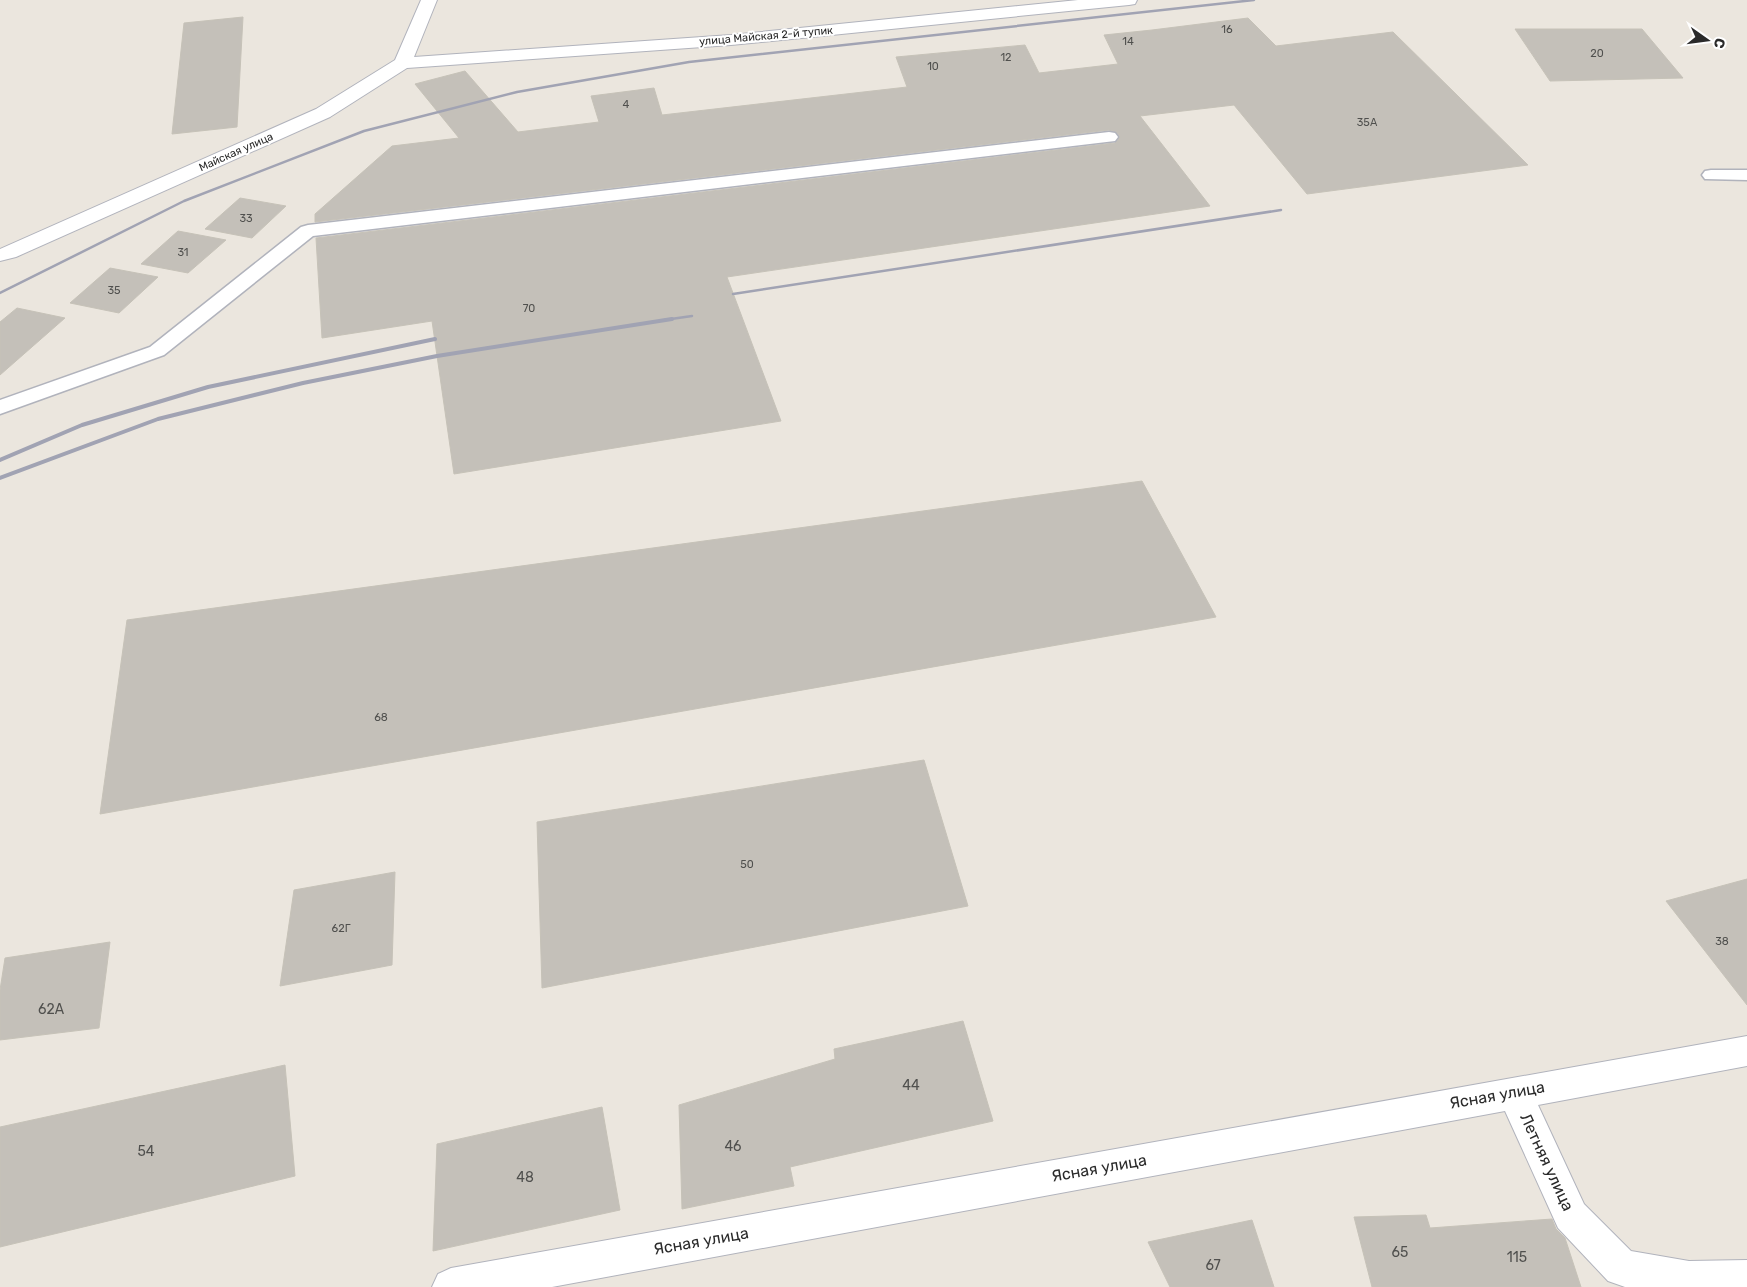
<svg xmlns="http://www.w3.org/2000/svg" width="1747" height="1287" viewBox="0 0 1747 1287" font-family="Rubik,sans-serif">
	<style>
		.building { fill: #c4c0b9; stroke: #c6c2b8 }
		.lines { fill: none; stroke-linecap: round; stroke-linejoin: round }
		.service-casing { stroke: #b1b3bc; stroke-width: 3 }
		.minor-casing { stroke: #b1b3bc; stroke-width: 2 }
		.service { fill: #fff; fill-rule: evenodd }
		.minor { fill: #fff; fill-rule: evenodd }
		.rail-far1 { stroke: #a1a3b3; stroke-width: 2.5 }
		.rail { stroke: #a1a3b3; stroke-width: 4 }
		.labels { text-anchor: middle; dominant-baseline: central; stroke-width: 4; stroke-linejoin: round; paint-order: stroke }
		.number-label { font-size: 11px; fill: #50504e }
		.far-street-label { font-size: 11px; fill: #2a2a2a; stroke: #fff }
		.near-number-label { font-size: 14px; fill: #50504e }
		.near-street-label { font-size: 16px; fill: #2a2a2a; stroke: #fff }
	</style>
	<rect width="100%" height="100%" fill="#ebe6de"/>
	<g class="building">
		<polygon points="243,17 237,127 172,134 184,23"/>
		<polygon points="1248,18 1276,46 1393,32 1528,165 1307,194 1234,105 1140,116 1210,206 727,277 781,421 454,474 432,321 322,338 316,238 1115,143 1120,137 1116,132 1109,130 315,222 315,214 392,146 459,138 415,84 465,71 518,132 599,122 591,96 654,88 662,115 907,87 896,57 1025,45 1039,73 1118,64 1104,35 1152,30"/>
		<polygon points="1515,29 1642,29 1683,78 1550,81"/>
		<polygon points="240,198 286,206 252,238 205,229"/>
		<polygon points="178,231 226,240 188,273 141,264"/>
		<polygon points="110,268 158,277 119,313 70,303"/>
		<polygon points="17,308 65,318 0,375 0,322"/>
		<polygon points="1142,481 1216,617 100,814 127,620"/>
		<polygon points="924,760 968,906 542,988 537,822"/>
		<polygon points="395,872 392,965 280,986 294,890"/>
		<polygon points="1747,879 1747,1005 1666,901"/>
		<polygon points="110,942 99,1028 0,1040 0,990 5,958"/>
		<polygon points="963,1021 993,1121 790,1167 794,1186 682,1209 679,1105 835,1059 834,1049"/>
		<polygon points="285,1065 295,1176 0,1247 0,1127"/>
		<polygon points="602,1107 620,1210 433,1251 437,1144"/>
		<polygon points="1426,1215 1430,1228 1552,1219 1556,1229 1565,1238 1581,1287 1372,1287 1354,1217"/>
		<polygon points="1252,1220 1274,1287 1170,1287 1148,1242"/>
	</g>
	<g class="lines">
		<g class="service-casing">
			<g id="service">
				<polygon points="1109,132 1115,133 1118,137 1115,141 313,236 164,355 0,414 0,400 150,347 301,227 308,225"/>
				<polygon points="1711,170 1747,170 1747,180 1705,179 1702,175 1705,171"/>
			</g>
		</g>
		<g class="minor-casing">
			<g id="minor">
				<polygon points="421,0 437,0 414,57 731,35 1078,0 1137,0 1135,4 1129,5 731,45 407,68 330,117 16,257 0,261 0,249 316,109 395,60"/>
				<polygon points="1747,1036 1747,1066 1538,1105 1584,1204 1631,1251 1689,1261 1747,1260 1747,1287 1625,1287 1608,1281 1558,1228 1505,1111 552,1287 432,1287 438,1274 451,1268"/>
			</g>
		</g>
		<use href="#service" class="service"/>
		<use href="#minor" class="minor"/>
		<g class="rail-far1">
			<polyline points="0,293 184,201 364,131 517,92 689,62 1254,0"/>
			<polyline points="733,294 1281,210"/>
			<polyline points="664,320 692,316"/>
		</g>
		<g class="rail">
			<polyline points="0,460 82,425 208,387 435,339"/>
			<polyline points="0,478 158,419 303,383 437,356 672,319"/>
		</g>
	</g>
	<g class="labels">
		<g class="number-label">
			<text x="1227" y="29">16</text>
			<text x="1128" y="41">14</text>
			<text x="1597" y="53">20</text>
			<text x="1006" y="57">12</text>
			<text x="933" y="66">10</text>
			<text x="626" y="104">4</text>
			<text x="1367" y="122">35А</text>
			<text x="246" y="218">33</text>
			<text x="183" y="252">31</text>
			<text x="114" y="290">35</text>
			<text x="529" y="308">70</text>
			<text x="381" y="717">68</text>
			<text x="747" y="864">50</text>
			<text x="341" y="928">62Г</text>
			<text x="1722" y="941">38</text>
		</g>
		<g class="far-street-label">
			<text transform="translate(766 36) rotate(-5)">улица Майская 2-й тупик</text>
			<text transform="translate(236 152) rotate(-24)">Майская улица</text>
		</g>
		<g class="near-number-label">
			<text x="51" y="1009">62А</text>
			<text x="911" y="1085">44</text>
			<text x="733" y="1146">46</text>
			<text x="146" y="1151">54</text>
			<text x="525" y="1177">48</text>
			<text x="1400" y="1252">65</text>
			<text x="1517" y="1257">115</text>
			<text x="1213" y="1265">67</text>
		</g>
		<g class="near-street-label">
			<text transform="translate(1497 1095) rotate(-10)">Ясная улица</text>
			<text transform="translate(1547 1162) rotate(65)">Летняя улица</text>
			<text transform="translate(1099 1168) rotate(-10)">Ясная улица</text>
			<text transform="translate(701 1241) rotate(-10)">Ясная улица</text>
		</g>
	</g>
	<g transform="translate(1707 40) rotate(104)" stroke="#ffffff" stroke-width="4" paint-order="stroke">
	<path d="M0-4L9 19L0 12L-9 19Z" fill="#2a2a2a"/>
	<text y="-8" font-size="14" font-weight="bold" text-anchor="middle" fill="#2a2a2a">С</text>
	</g>
</svg>
